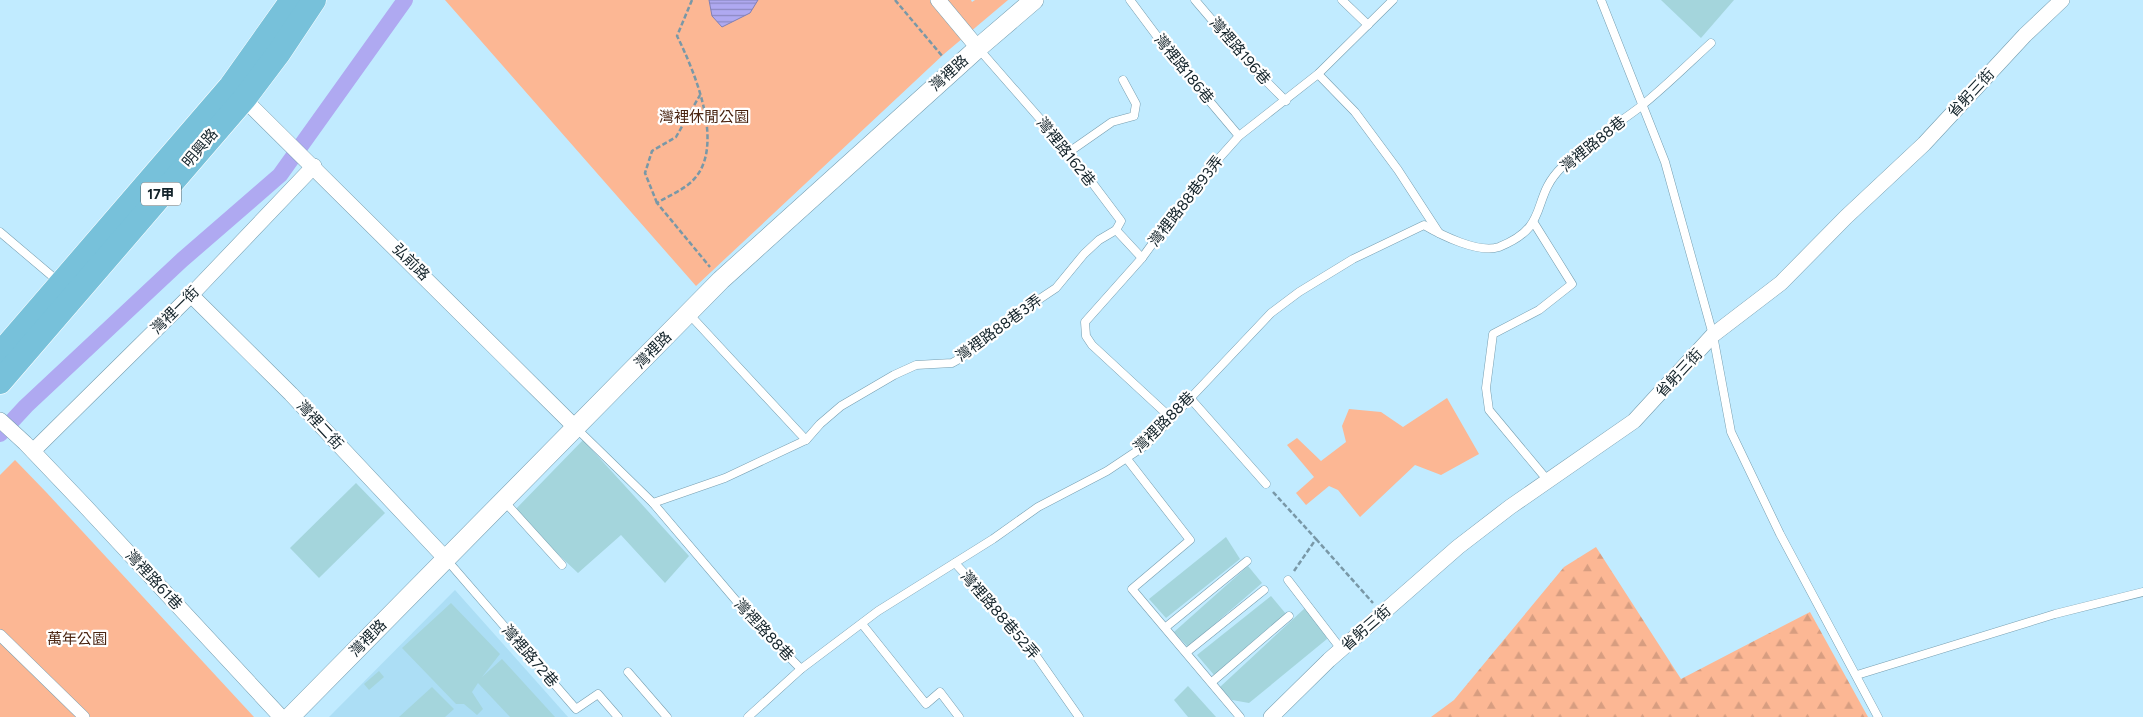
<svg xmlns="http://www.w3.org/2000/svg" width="2143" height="717" viewBox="0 0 2143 717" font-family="Figtree,'Noto Sans TC',sans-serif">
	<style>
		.built { fill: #acdef5 }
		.forest { fill: url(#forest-firs) }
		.park { fill: #fcb794 }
		.water { fill: url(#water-rules); stroke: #8080b5 }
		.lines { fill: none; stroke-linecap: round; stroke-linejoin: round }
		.canal { stroke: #afa9f1; stroke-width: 16 }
		.building { fill: #a4d5dc }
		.service-casing { stroke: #769eb0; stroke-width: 9 }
		.pedestrian-casing { stroke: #769eb0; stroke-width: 12 }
		.minor-casing { stroke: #769eb0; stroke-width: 16 }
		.tertiary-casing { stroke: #769eb0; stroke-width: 20 }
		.primary-casing { stroke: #fff; stroke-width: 25 }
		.path { stroke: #7998a7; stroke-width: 2.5; stroke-dasharray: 5 2.5; stroke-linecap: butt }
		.service { stroke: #fff; stroke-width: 8 }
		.pedestrian { stroke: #fff; stroke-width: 11 }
		.minor { stroke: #fff; stroke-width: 15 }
		.tertiary { stroke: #fff; stroke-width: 19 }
		.primary { stroke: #77c1da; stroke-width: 24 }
		.labels { text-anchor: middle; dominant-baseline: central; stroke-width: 4.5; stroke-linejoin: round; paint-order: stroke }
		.shield { fill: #fff; stroke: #596469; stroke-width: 1 }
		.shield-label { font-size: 14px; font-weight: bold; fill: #122229 }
		.street-label { font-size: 15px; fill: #122229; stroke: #fff }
		.park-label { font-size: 15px; fill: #4a2512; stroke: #fff }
	</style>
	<defs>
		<pattern id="forest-firs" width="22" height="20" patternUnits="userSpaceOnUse" patternTransform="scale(1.25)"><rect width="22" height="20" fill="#fcb794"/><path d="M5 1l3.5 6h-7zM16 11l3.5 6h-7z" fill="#d79d80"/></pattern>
		<pattern id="water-rules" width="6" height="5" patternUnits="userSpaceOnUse" patternTransform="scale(1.25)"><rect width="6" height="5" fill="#afa9f1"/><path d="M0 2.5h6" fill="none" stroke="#8d89c3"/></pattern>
	</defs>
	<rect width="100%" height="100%" fill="#c1ebff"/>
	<polygon class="built" points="455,590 568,717 329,717"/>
	<polygon class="forest" points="1596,547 1681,679 1810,612 1868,717 1431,717 1454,700 1564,567"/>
	<g class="park">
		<polygon points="445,0 971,0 972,2 975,0 1008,0 944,54 696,286"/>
		<polygon points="1447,398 1479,454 1441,475 1415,465 1360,517 1338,490 1329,486 1306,505 1296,493 1314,477 1287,445 1297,438 1321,461 1346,442 1342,426 1349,409 1381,412 1403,427"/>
		<polygon points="15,460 46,492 254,717 0,717 0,475"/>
	</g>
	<polygon class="water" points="709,0 758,0 750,13 722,27 712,16"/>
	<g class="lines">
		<polyline class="canal" points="0,434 26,406 182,260 280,175 405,0"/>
	</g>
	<g class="building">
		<polygon points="1661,0 1734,0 1701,38"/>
		<polygon points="583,440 689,556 665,583 621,535 578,573 513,512"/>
		<polygon points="356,483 385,513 319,578 290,548"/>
		<polygon points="1226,537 1240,559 1166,618 1149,599"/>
		<polygon points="1248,566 1262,583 1188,647 1174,632"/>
		<polygon points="1271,596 1286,614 1214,675 1197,655"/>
		<polygon points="451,603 500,654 482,677 502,659 555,717 510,717 478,683 472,692 483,709 477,715 464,704 456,704 402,648"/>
		<polygon points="1305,608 1325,633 1327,639 1249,703 1232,700 1220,687"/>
		<polygon points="379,671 384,677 369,690 364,684"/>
		<polygon points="1188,686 1216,717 1188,717 1174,700"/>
		<polygon points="432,687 454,709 445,717 399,717"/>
	</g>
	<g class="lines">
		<g class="service-casing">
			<g id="service">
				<polyline points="1130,0 1174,59 1239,136"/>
				<polyline points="1195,0 1253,68 1286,101"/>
				<polyline points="1342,0 1368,25"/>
				<polyline points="1601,0 1665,162 1713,335 1731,432 1780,534 1878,717"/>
				<polyline points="978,48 1069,152 1121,221 1116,230 1142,258"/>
				<polyline points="1318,74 1355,112 1398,170 1439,233"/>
				<polyline points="1069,152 1112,122 1134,116 1136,104 1123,80"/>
				<polyline points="1534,223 1572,284 1539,310 1493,334 1486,388 1489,410 1549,482"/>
				<polyline points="0,232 59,282"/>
				<polyline points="689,314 806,440"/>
				<polyline points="1190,398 1266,484"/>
				<polyline points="1171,418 1092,345 1086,336 1085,322 1142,258 1196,184 1239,136 1318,74 1393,0"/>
				<polyline points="576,428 653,503 750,617 801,669"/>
				<polyline points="1127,459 1190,540 1132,589 1240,717"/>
				<polyline points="504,501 562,565"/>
				<polyline points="653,503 725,478 806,440 820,424 841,406 894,375 916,365 952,363 961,358 1005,322 1056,288 1084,254 1099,240 1116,230"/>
				<polyline points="446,559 576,709 598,694 618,717"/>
				<polyline points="955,563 1025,640 1079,717"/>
				<polyline points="1288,580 1341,649"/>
				<polyline points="862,624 926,704 940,692 959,717"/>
				<polyline points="1166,627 1247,561"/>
				<polyline points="1187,652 1264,590"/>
				<polyline points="628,672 667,717"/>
				<polyline points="1857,675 2055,614 2143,592"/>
				<polyline points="1212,682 1289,616"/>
				<path d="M748,717L801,669L878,611L993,539L1038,507L1107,471L1146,445L1271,313L1299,292L1353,259L1424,225C1441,235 1479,254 1499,247C1552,226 1529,199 1562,167C1585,143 1614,127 1640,107C1665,87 1688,64 1711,43"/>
			</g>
		</g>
		<g class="pedestrian-casing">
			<polyline id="pedestrian" points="0,635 84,717"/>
		</g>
		<g class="minor-casing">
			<g id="minor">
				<polyline points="938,0 978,48"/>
				<polyline points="244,99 576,428"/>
				<polyline points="191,295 291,394 446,559"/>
				<polyline points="0,420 25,443 86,507 281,717"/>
				<polyline points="33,451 191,295 314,166"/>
				<polyline points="1271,717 1329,660 1458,547 1510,507 1634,421 1713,335 1781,283 1846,217 1924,144 2025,35 2062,0"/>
			</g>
		</g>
		<g class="tertiary-casing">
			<polyline id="tertiary" points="290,717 721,280 978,48 1034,0"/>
		</g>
		<g class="primary-casing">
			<g id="primary">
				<polyline points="0,354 231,86 292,0"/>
				<polyline points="0,382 244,99 278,54 314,0"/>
			</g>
		</g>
		<g class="path">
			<path d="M692,0L677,36C695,72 728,151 690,183C681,191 668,196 657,203L710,267"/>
			<polyline points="895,0 943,57"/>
			<polyline points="657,203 645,173 652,151 676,137 700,95"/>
			<polyline points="1273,492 1316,539 1294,571"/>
			<polyline points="1316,539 1373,603"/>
		</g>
		<use href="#service" class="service"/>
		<use href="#pedestrian" class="pedestrian"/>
		<use href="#minor" class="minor"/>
		<use href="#tertiary" class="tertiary"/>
		<use href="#primary" class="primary"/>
	</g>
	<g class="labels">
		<rect class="shield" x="141" y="182.5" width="40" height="23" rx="4"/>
		<g class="shield-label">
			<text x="161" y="194">17甲</text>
		</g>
		<g class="street-label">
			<text transform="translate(1240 51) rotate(49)">灣裡路196巷</text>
			<text transform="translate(1184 69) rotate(51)">灣裡路186巷</text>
			<text transform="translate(949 73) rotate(-42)">灣裡路</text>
			<text transform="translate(1971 93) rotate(-47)">省躬三街</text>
			<text transform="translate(1593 144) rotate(-39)">灣裡路88巷</text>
			<text transform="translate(200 148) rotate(-50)">明興路</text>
			<text transform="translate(1066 152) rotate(51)">灣裡路162巷</text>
			<text transform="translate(1186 201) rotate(-52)">灣裡路88巷93弄</text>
			<text transform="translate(411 262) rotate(45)">弘前路</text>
			<text transform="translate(175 310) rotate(-45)">灣裡一街</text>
			<text transform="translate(999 328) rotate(-36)">灣裡路88巷3弄</text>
			<text transform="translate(653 350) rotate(-45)">灣裡路</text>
			<text transform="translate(1679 373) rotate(-47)">省躬三街</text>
			<text transform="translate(1164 422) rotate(-45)">灣裡路88巷</text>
			<text transform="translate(320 425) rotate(47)">灣裡二街</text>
			<text transform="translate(154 580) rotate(47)">灣裡路61巷</text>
			<text transform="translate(1000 615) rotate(49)">灣裡路88巷52弄</text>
			<text transform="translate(1366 628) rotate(-41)">省躬三街</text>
			<text transform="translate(764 630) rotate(47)">灣裡路88巷</text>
			<text transform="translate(368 638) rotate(-45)">灣裡路</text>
			<text transform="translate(530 656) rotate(49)">灣裡路72巷</text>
		</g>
		<g class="park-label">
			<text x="704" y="117">灣裡休閒公園</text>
			<text x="77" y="639">萬年公園</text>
		</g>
	</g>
</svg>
